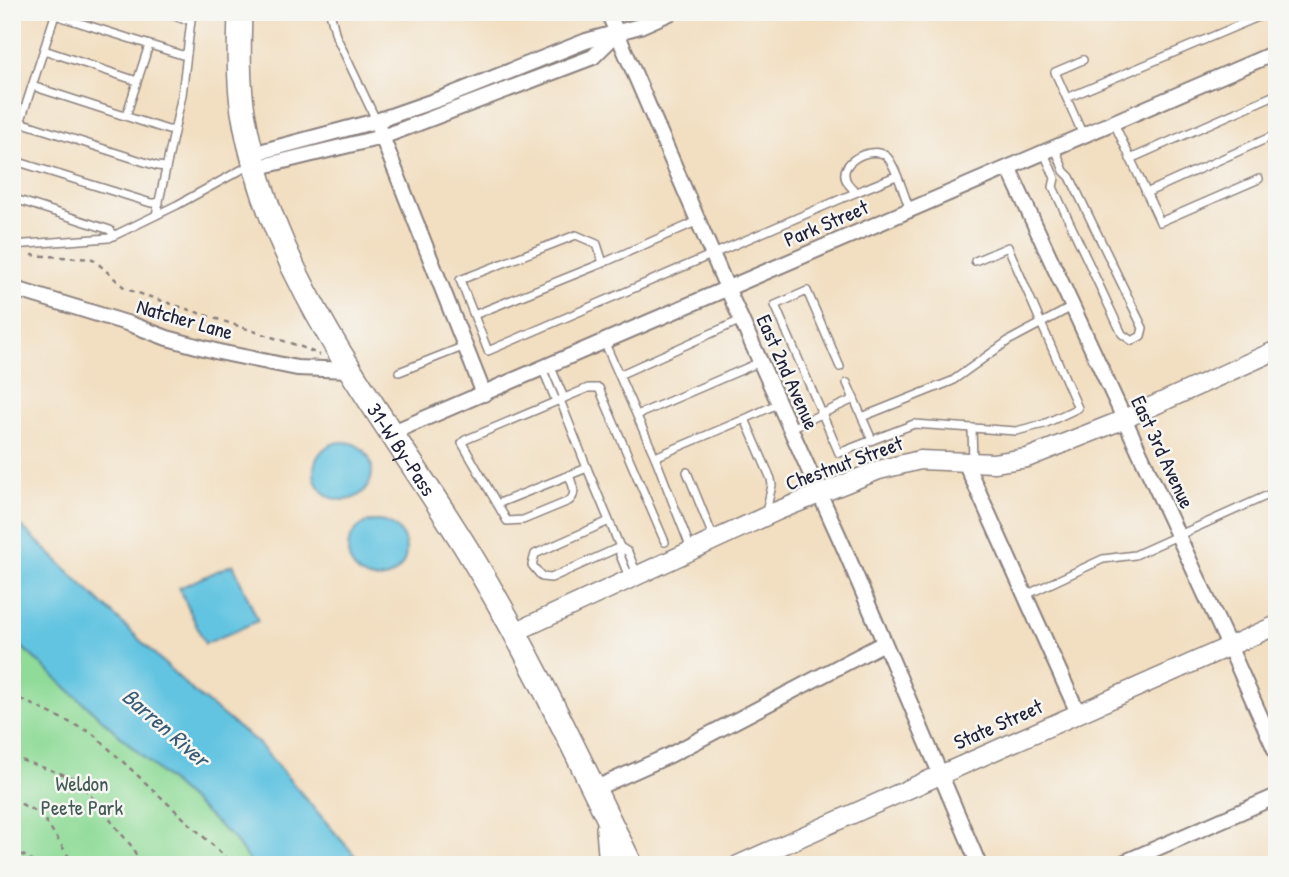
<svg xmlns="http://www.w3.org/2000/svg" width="1289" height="877" viewBox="0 0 1289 877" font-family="'Patrick Hand',sans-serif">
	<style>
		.green { fill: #90db98; stroke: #597e6a; stroke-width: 2 }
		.water { fill: #63c4e1; stroke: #42738e; stroke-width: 2 }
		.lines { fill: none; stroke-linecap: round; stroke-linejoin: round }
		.service-casing { stroke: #8a807e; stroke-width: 10 }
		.minor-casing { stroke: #8a807e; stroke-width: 18 }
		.tertiary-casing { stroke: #8a807e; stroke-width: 21 }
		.primary-casing { stroke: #8a807e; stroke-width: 26 }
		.path { stroke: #8a807e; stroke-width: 2.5; stroke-dasharray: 5 5; stroke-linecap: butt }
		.service { stroke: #fff; stroke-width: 7 }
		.minor { stroke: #fff; stroke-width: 14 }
		.tertiary { stroke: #fff; stroke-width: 18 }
		.primary { stroke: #fff; stroke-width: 23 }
		.labels { text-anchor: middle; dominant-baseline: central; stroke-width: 5; stroke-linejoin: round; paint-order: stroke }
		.street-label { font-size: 21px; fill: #22223b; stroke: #f6f6f2 }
		.park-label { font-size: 21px; fill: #435a57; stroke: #f6f6f2 }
		.water-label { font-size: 23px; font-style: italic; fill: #395b75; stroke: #f6f6f2 }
	</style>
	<rect width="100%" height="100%" fill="#f6f6f2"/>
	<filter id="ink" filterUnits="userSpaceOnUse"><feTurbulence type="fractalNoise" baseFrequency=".0143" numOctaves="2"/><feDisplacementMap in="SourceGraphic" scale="14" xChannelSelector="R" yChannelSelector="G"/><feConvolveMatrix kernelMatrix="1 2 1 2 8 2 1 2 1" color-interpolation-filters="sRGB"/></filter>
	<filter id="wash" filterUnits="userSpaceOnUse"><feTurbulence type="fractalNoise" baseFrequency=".00686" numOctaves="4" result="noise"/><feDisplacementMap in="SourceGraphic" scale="28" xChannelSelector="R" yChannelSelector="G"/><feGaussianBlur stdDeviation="1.57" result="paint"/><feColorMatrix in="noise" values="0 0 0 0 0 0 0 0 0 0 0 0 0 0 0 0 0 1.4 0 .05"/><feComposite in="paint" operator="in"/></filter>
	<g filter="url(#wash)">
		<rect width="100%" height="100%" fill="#f2dec0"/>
		<polygon class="green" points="12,638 234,839 252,865 12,865"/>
		<g class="water">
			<circle cx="343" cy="471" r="29"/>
			<polygon points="12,517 195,693 258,743 363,865 252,865 234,839 12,638"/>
			<circle cx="377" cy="550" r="29"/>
			<polygon points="233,564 258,621 205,644 179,588"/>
		</g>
	</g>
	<g filter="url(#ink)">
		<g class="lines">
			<g class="service-casing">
				<g id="service">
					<polyline points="164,12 183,19 191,18"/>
					<polyline points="330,12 336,36 376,120"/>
					<polyline points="55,15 182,55 187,53"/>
					<polyline points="44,50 137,81"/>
					<polyline points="1083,60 1055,72 1083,135"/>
					<polyline points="32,86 168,130 174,130"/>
					<polyline points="1067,98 1270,12"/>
					<polyline points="126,116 149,45"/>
					<polyline points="20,122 157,166 166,167"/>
					<polyline points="1114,123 1160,222 1259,179"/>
					<polyline points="12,148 56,12"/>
					<polyline points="1044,153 1055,178 1053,187 1122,334 1132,341 1141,336 1143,328 1070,177 1064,171 1055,148"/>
					<polyline points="1130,159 1277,94"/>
					<polyline points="12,160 151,203 159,203"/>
					<path d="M896,176L857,192C821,167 875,141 888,158C897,169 904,195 910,210"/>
					<polyline points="1146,193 1277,134"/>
					<polyline points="12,198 110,230 114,235"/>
					<polyline points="156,215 182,95 192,12"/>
					<polyline points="698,221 603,263 597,244 576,235 460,280 488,351 857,192"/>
					<polyline points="12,245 109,238 177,205 250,165"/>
					<polyline points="474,315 603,263"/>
					<polyline points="604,341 655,457 745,419 771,479 772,485 766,512"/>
					<polyline points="550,365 564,398"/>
					<polyline points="840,367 807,291 775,305 839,453 914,424 1016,431 1044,424 1078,408 1008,247 975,261"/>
					<polyline points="542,368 556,401"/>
					<polyline points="399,372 465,346"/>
					<polyline points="619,375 741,320"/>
					<polyline points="847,383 872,440"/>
					<polyline points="637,415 760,362"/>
					<polyline points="862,417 952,381 1008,341 1072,307"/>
					<polyline points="745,419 779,403"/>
					<polyline points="791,428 854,399"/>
					<polyline points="972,428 973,461"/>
					<polyline points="655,457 691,549"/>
					<polyline points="587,468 620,547 551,578 542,577 532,565 535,554 609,521"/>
					<polyline points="687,472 714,539"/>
					<path d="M569,475C572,485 578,493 569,501L523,520L507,521L462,443L465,440L588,388H599L665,542"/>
					<polyline points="497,504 587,468 560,400"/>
					<polyline points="629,577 620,555 620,547 628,552 637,574"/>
					<polyline points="1026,595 1103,559 1135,555 1277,491"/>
				</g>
			</g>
			<g class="minor-casing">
				<g id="minor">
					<polyline points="608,12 727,288 845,550 979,865"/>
					<polyline points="379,129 484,394"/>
					<polyline points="252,154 376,121 445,97 586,41 640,26 672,12"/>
					<polyline points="255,168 382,137 593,57 615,35"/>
					<polyline points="1009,169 1229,646 1277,754"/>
					<polyline points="12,288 133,325 167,338 219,352 297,368 350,370"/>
					<polyline points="391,433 1277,52"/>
					<polyline points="965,462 1078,713"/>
					<polyline points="594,789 670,755 884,643"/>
					<polyline points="1118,865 1277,796"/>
				</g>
			</g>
			<g class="tertiary-casing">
				<g id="tertiary">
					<polyline points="515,632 777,511 879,470 920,460 994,463 1027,458 1115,423 1277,350"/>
					<polyline points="738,865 1277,625"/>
				</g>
			</g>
			<g class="primary-casing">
				<g id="primary">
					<path id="s1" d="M240,12C239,46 238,79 243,112C271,282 381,409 468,551C529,651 579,759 631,865"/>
					<polyline points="608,829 611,865"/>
				</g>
			</g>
			<g class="path">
				<polyline points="31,255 93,259 126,289 299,346 320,355"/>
				<polyline points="12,695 92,733 234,865"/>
				<polyline points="12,757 77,779 133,848 140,865"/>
				<polyline points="12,799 42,815 74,865"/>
				<polyline points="12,850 29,858 36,865"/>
			</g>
			<use href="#service" class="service"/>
			<use href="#minor" class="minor"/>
			<use href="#tertiary" class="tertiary"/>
			<use href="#primary" class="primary"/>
		</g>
	</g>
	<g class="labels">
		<g class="street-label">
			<text transform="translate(826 223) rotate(-23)">Park Street</text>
			<text transform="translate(185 319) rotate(16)">Natcher Lane</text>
			<text transform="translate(788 372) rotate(66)">East 2nd Avenue</text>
			<text stroke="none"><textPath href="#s1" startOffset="476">31-W By-Pass</textPath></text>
			<text transform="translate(1163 452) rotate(65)">East 3rd Avenue</text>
			<text transform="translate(844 463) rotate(-20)">Chestnut Street</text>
			<text transform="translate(998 724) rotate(-24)">State Street</text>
		</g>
		<g class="park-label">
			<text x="82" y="783">Weldon<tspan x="82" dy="24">Peete Park</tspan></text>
		</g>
		<g class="water-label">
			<text transform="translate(166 727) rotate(41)">Barren River</text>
		</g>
	</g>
	<rect width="1289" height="877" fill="none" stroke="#f6f6f2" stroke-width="42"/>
</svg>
